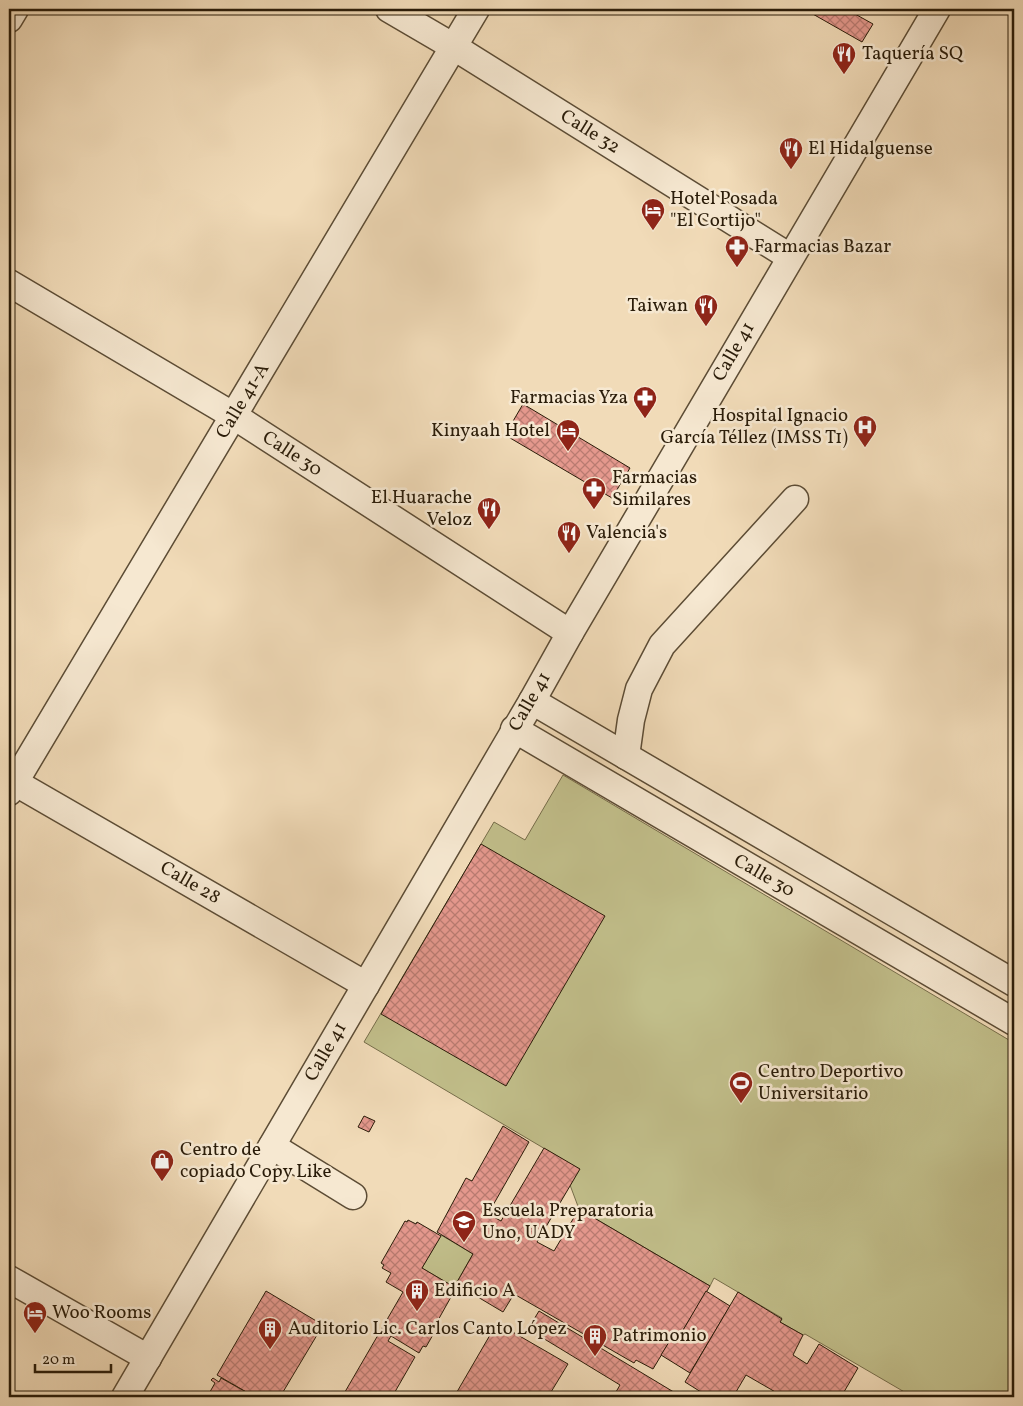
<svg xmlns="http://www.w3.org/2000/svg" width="1023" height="1406" viewBox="0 0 1023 1406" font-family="Vollkorn,serif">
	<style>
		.garden { fill: #c1be8a; stroke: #766d4a }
		.building { fill: url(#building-cross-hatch); stroke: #2a1c09 }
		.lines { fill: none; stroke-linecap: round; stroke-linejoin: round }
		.minor-casing { stroke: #5c4c35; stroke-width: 29 }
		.minor { stroke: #f6e8d1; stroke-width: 26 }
		.labels { text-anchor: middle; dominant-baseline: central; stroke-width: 5; stroke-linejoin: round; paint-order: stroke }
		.poi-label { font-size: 19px; fill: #2a1c09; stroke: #f6e8d1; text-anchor: start }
		.street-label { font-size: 19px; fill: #2a1c09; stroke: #f6e8d1 }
	</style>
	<defs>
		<pattern id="building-cross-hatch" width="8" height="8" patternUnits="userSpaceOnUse" patternTransform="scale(1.25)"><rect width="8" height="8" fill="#e4988d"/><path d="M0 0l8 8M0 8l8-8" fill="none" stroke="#b97b71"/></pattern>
	</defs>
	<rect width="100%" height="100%" fill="#f1dbb8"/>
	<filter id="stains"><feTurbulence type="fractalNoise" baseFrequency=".004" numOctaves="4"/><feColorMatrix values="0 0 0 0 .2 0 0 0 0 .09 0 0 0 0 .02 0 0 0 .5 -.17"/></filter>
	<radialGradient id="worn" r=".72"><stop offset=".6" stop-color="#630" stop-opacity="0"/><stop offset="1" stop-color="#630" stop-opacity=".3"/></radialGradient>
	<g class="garden">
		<polygon points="563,775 1014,1043 1014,1397 913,1397 805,1334 803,1335 780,1322 782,1318 714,1278 710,1286 579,1209 570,1185 579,1169 364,1042 494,822 525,840"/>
		<polygon points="441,1235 473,1254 454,1287 422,1268"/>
	</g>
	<g class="building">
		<polygon points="804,9 846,9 873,24 862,42"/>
		<polygon points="523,404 630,468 612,498 505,435"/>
		<polygon points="481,844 605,916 506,1086 381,1014"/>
		<polygon points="364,1116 375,1121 369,1132 358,1127"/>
		<polygon points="503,1126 529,1142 488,1214 501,1221 544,1148 580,1169 537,1242 554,1251 579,1209 710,1286 679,1337 674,1334 653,1369 636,1360 634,1363 514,1294 503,1312 456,1284 473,1254 437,1232 466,1178 472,1181"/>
		<polygon points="408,1220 416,1224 417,1222 441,1236 422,1268 456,1288 432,1331 434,1333 426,1347 423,1346 419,1353 391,1336 388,1341 415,1357 392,1397 342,1397 403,1292 386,1282 391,1273 382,1268 384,1265 381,1263 405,1221 407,1222"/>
		<polygon points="266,1291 323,1325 280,1397 255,1397 217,1375"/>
		<polygon points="706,1291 730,1306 690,1373 661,1355 674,1334 679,1337"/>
		<polygon points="738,1292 782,1319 780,1322 803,1335 793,1355 807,1364 819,1344 858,1368 841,1397 784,1397 746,1375 733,1397 709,1397 685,1382"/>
		<polygon points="539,1311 682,1397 613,1397 620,1385 528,1329"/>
		<polygon points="497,1323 568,1364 548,1397 454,1397"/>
		<polygon points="213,1378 219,1382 221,1378 255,1397 207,1397 215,1383 211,1380"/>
	</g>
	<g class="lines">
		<g class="minor-casing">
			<g id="minor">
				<polyline points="389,9 454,47 790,257"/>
				<polyline points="9,19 15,9"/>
				<polyline points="9,283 234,416 570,633"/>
				<polyline points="532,701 1014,983"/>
				<polyline points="514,729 1014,1022"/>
				<polyline points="626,756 631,720 639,689 662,645 795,499"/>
				<polyline points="9,779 366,985"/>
				<polyline points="9,792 476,9"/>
				<polyline points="272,1146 353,1196"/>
				<polyline points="9,1279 148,1358"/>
				<polyline points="125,1397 532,701 570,633 937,9"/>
			</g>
		</g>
		<use href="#minor" class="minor"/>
	</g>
	<defs>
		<g id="restaurant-pin" transform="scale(1.25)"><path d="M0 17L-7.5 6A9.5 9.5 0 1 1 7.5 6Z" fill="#8f2418" stroke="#f6e8d1"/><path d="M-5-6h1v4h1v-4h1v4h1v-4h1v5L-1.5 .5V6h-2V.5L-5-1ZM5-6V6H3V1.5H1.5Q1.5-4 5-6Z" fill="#fff"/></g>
		<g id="hotel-pin" transform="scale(1.25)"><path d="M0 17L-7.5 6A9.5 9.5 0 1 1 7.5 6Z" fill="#8f2418" stroke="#f6e8d1"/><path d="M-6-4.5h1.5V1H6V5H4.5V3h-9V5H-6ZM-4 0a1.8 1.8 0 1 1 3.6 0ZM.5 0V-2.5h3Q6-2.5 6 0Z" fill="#fff"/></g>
		<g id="pharmacy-pin" transform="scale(1.25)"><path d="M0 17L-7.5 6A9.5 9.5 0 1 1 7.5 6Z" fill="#8f2418" stroke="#f6e8d1"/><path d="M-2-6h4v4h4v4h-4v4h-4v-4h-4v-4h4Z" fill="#fff"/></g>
		<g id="hospital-pin" transform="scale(1.25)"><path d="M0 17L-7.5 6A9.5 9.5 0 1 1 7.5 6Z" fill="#8f2418" stroke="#f6e8d1"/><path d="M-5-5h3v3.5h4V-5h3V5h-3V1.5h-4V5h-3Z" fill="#fff"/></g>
		<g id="stadium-pin" transform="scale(1.25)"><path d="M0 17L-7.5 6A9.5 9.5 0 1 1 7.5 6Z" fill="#8f2418" stroke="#f6e8d1"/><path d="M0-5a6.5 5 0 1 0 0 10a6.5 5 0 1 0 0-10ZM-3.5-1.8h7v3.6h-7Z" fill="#fff"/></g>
		<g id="shop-pin" transform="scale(1.25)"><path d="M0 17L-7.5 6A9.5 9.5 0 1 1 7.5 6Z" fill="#8f2418" stroke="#f6e8d1"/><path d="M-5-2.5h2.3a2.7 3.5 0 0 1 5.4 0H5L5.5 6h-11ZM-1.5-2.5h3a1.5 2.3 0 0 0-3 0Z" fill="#fff"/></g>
		<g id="school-pin" transform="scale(1.25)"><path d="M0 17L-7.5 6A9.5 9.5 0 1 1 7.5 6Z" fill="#8f2418" stroke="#f6e8d1"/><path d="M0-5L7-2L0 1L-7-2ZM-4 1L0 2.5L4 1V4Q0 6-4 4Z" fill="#fff"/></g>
		<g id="building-pin" transform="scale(1.25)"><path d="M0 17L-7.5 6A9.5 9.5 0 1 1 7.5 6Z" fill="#8f2418" stroke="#f6e8d1"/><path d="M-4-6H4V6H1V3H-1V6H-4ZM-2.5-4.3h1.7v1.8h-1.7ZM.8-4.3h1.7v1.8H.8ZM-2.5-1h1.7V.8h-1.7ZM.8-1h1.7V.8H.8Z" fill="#fff"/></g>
	</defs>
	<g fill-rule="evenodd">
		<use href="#restaurant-pin" x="844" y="54"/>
		<use href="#restaurant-pin" x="791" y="149"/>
		<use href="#hotel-pin" x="653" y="210"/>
		<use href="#pharmacy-pin" x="737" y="247"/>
		<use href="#restaurant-pin" x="706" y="306"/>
		<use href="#pharmacy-pin" x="645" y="398"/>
		<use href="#hospital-pin" x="865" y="427"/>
		<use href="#hotel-pin" x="568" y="431"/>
		<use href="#pharmacy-pin" x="594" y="489"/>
		<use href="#restaurant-pin" x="489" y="509"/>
		<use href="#restaurant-pin" x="569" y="533"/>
		<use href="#stadium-pin" x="741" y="1083"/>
		<use href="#shop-pin" x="162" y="1161"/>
		<use href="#school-pin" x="464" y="1222"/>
		<use href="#building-pin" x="417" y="1291"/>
		<use href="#hotel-pin" x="35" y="1313"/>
		<use href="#building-pin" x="270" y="1329"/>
		<use href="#building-pin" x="595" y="1336"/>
	</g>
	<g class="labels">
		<g class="poi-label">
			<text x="862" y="54">Taquería SQ</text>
			<text x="808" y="149">El Hidalguense</text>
			<text x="670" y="199">Hotel Posada<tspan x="670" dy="22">"El Cortijo"</tspan></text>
			<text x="754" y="247">Farmacias Bazar</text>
			<text x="688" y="306" text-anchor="end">Taiwan</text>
			<text x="628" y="398" text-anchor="end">Farmacias Yza</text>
			<text x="848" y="416" text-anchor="end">Hospital Ignacio<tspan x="848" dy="22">García Téllez (IMSS T1)</tspan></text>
			<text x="550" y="431" text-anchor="end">Kinyaah Hotel</text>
			<text x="612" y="478">Farmacias<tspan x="612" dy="22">Similares</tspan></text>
			<text x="472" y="498" text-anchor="end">El Huarache<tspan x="472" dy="22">Veloz</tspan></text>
			<text x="586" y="533">Valencia's</text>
			<text x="758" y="1072">Centro Deportivo<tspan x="758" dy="22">Universitario</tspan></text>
			<text x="180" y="1150">Centro de<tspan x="180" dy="22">copiado Copy Like</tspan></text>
			<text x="482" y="1211">Escuela Preparatoria<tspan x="482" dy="22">Uno, UADY</tspan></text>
			<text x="434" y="1291">Edificio A</text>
			<text x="52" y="1313">Woo Rooms</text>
			<text x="288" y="1329">Auditorio Lic. Carlos Canto López</text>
			<text x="612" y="1336">Patrimonio</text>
		</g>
		<g class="street-label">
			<text transform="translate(590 132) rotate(32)">Calle 32</text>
			<text transform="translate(734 352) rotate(-60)">Calle 41</text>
			<text transform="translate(243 401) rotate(-59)">Calle 41-A</text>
			<text transform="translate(292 454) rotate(33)">Calle 30</text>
			<text transform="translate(530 702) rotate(-60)">Calle 41</text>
			<text transform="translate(764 876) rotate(30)">Calle 30</text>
			<text transform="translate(190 883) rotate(30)">Calle 28</text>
			<text transform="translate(326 1052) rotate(-60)">Calle 41</text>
		</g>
	</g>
	<rect width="1023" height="1406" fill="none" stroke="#f1dbb8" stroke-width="30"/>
	<rect x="10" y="10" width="1003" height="1386" fill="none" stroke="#2a1c09" stroke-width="2.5"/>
	<rect x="15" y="15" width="993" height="1376" fill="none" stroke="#2a1c09"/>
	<path d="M35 1364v8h76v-8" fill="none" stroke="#2a1c09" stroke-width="2.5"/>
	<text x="42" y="1364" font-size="15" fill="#2a1c09" stroke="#f6e8d1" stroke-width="4" paint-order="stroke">20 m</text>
	<rect width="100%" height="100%" filter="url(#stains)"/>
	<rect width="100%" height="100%" fill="url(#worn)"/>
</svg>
